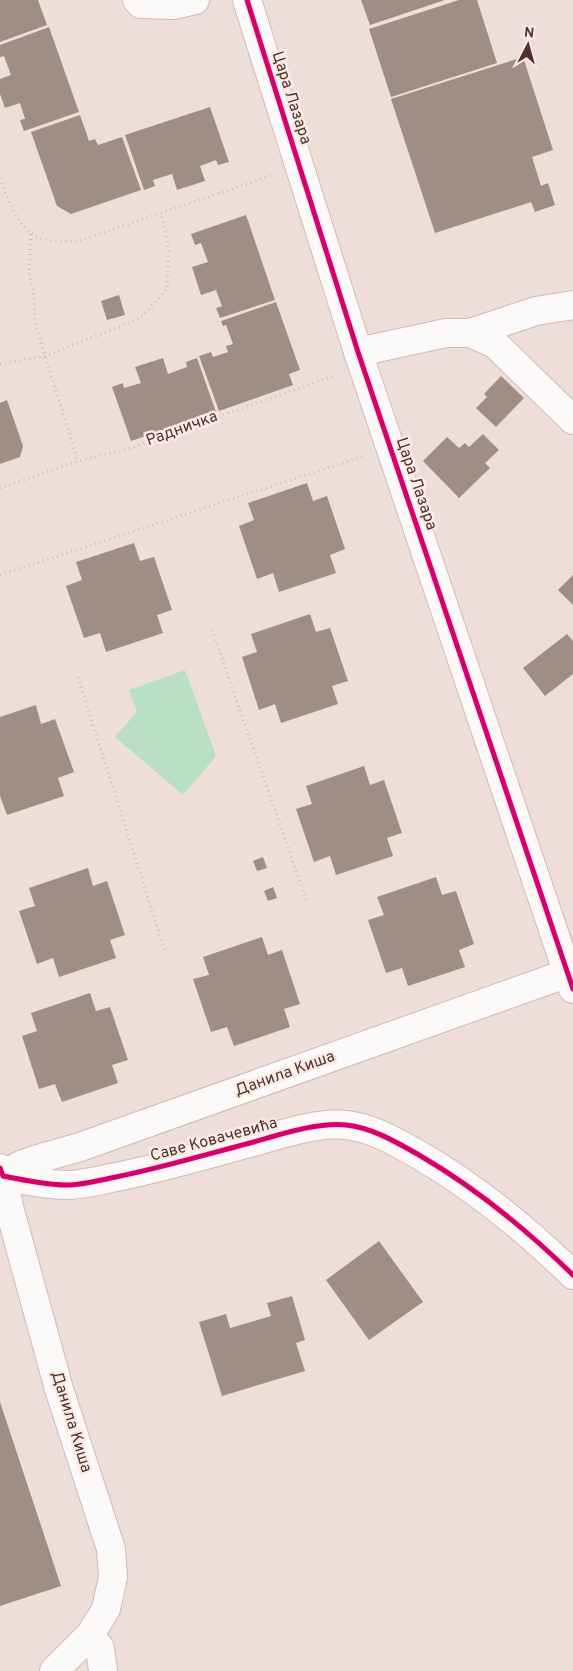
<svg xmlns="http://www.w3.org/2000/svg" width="573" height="1671" viewBox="0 0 573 1671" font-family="Overpass,sans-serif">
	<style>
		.green { fill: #bae0c4 }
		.building { fill: #9f8e84 }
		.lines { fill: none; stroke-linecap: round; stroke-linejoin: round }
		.minor-casing { stroke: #d0bab4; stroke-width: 30 }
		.path { stroke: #c8c1bd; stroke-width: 3; stroke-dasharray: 1 4; stroke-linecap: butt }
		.minor { stroke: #fcfaf9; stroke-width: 28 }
		.cycleway-casing { stroke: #faeae6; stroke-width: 8 }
		.cycleway { stroke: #d6006c; stroke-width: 5 }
		.labels { text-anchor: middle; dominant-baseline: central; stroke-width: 5; stroke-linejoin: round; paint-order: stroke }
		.street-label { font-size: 16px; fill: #4f332a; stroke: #faeae6 }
	</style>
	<rect width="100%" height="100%" fill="#eeded9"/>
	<polygon class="green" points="185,670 216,756 183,795 115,737 137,712 129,690"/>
	<g class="building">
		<polygon points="0,0 38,0 47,25 0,42"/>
		<polygon points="361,0 445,0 370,25"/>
		<polygon points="459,0 477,0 497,63 391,97 369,29"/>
		<polygon points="49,27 79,112 24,131 20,120 25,119 20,103 5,108 0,94 0,79 11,75 4,56 0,57 0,45"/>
		<polygon points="523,57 553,150 532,157 541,186 548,183 555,205 535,212 531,202 435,233 391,99"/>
		<polygon points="210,107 229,162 218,165 216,160 200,166 205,181 177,190 172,174 153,180 155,186 144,190 125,135"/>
		<polygon points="80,115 89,141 95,139 98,145 122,137 141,190 71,214 57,206 31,132"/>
		<polygon points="246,215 275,300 220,318 216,308 222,306 216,290 201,295 192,267 208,262 201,243 195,245 191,234"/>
		<polygon points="119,295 125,315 107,320 101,301"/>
		<polygon points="276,302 300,370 289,374 293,385 219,411 199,356 211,352 213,357 228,352 226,346 233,344 226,325 223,326 221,321"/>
		<polygon points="163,358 168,374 187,367 186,362 197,358 216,412 131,441 112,387 123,383 124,388 141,383 135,367"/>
		<polygon points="501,376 524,398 496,427 476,408 487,397 484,394"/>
		<polygon points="7,400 23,446 20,457 0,464 0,403"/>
		<polygon points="483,434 499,450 485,463 490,468 459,498 423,461 447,437 459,448 465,443 469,447"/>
		<polygon points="307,483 313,501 327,496 345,549 330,555 336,573 279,592 273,573 257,579 239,526 254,520 248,503"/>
		<polygon points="134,543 140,561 154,557 172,610 157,615 163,633 106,652 100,633 84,638 66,586 82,580 76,562"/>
		<polygon points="573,575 573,605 558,590"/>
		<polygon points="310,614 316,632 330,628 348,681 332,686 338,704 281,723 275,704 259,710 242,657 257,652 251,634"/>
		<polygon points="567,634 573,641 573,674 545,696 523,668"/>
		<polygon points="36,705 41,724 55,719 74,772 58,778 64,796 7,815 0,796 0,717"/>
		<polygon points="364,766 370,785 384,780 402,833 387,838 393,856 336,875 330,856 314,862 296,809 312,804 306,786"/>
		<polygon points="263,857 267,868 257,871 253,861"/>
		<polygon points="88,868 93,886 107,881 125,935 110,940 116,958 59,977 53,958 37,964 19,911 35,906 29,888"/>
		<polygon points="436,877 442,895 456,891 474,944 459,950 465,967 408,986 402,968 386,973 368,920 384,915 377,897"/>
		<polygon points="273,887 277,898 268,901 264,891"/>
		<polygon points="262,937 268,955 282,950 300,1004 284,1009 290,1027 234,1046 227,1027 211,1032 193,979 209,975 203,957"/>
		<polygon points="90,993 96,1011 110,1007 128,1060 112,1065 118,1083 62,1102 55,1084 39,1089 22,1036 37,1031 31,1013"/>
		<polygon points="379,1241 423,1302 369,1340 326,1280"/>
		<polygon points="292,1296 305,1340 296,1343 305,1371 222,1396 199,1322 226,1314 230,1328 271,1316 267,1303"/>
		<polygon points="0,1402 61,1586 0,1606"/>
	</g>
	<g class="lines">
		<g class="minor-casing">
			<g id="minor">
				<polyline points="137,0 141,4 173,5 195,0"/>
				<polyline points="247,0 358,352 573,989"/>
				<polyline points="470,333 536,311 573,305"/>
				<polyline points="358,352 446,333 470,333 495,344 573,420"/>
				<path d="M0,1168L3,1176C24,1180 45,1185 66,1185C81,1185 97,1181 111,1178C158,1169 204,1155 250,1143C279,1135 316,1122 346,1125C373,1128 396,1142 419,1155C476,1188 526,1229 573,1275"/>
				<polyline points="3,1176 9,1207 59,1389 111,1549 113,1577 106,1609 90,1635 54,1671"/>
				<polyline points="0,1177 21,1165 38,1159 80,1147 568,973"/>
				<polyline points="90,1635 100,1648 103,1671"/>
			</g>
		</g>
		<g class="path">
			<path d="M0,178C10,203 17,233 47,240C57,242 69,241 79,241L273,175"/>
			<polyline points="31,234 29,272 34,297 35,323 78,461"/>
			<polyline points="0,364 45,356 139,319 167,289 169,249 161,213"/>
			<polyline points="0,488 78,461 128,449 336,375"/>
			<polyline points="0,575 364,456"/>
			<polyline points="212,630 307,902"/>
			<polyline points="78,677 165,952"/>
		</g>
		<use href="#minor" class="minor"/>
		<g class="cycleway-casing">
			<g id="cycleway">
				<polyline points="247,0 358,352 573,989"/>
				<path d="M0,1168L3,1176C24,1180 45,1185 66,1185C81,1185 97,1181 111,1178C158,1169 204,1155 250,1143C279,1135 316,1122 346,1125C373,1128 396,1142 419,1155C476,1188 526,1229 573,1275"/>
			</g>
		</g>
		<use href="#cycleway" class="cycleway"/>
	</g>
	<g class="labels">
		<g class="street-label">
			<text transform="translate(291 98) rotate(72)">Цара Лазара</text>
			<text transform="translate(182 429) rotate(-20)">Радничка</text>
			<text transform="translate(416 484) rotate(71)">Цара Лазара</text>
			<text transform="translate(285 1074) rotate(-20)">Данила Киша</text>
			<text transform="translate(214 1140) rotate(-15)">Саве Ковачевића</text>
			<text transform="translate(71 1422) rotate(73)">Данила Киша</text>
		</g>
	</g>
	<g transform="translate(528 45) rotate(6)" stroke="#faeae6" stroke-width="4" paint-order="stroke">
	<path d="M0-4L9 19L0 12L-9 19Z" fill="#4f332a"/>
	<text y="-8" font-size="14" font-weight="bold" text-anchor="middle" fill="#4f332a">N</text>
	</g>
</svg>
